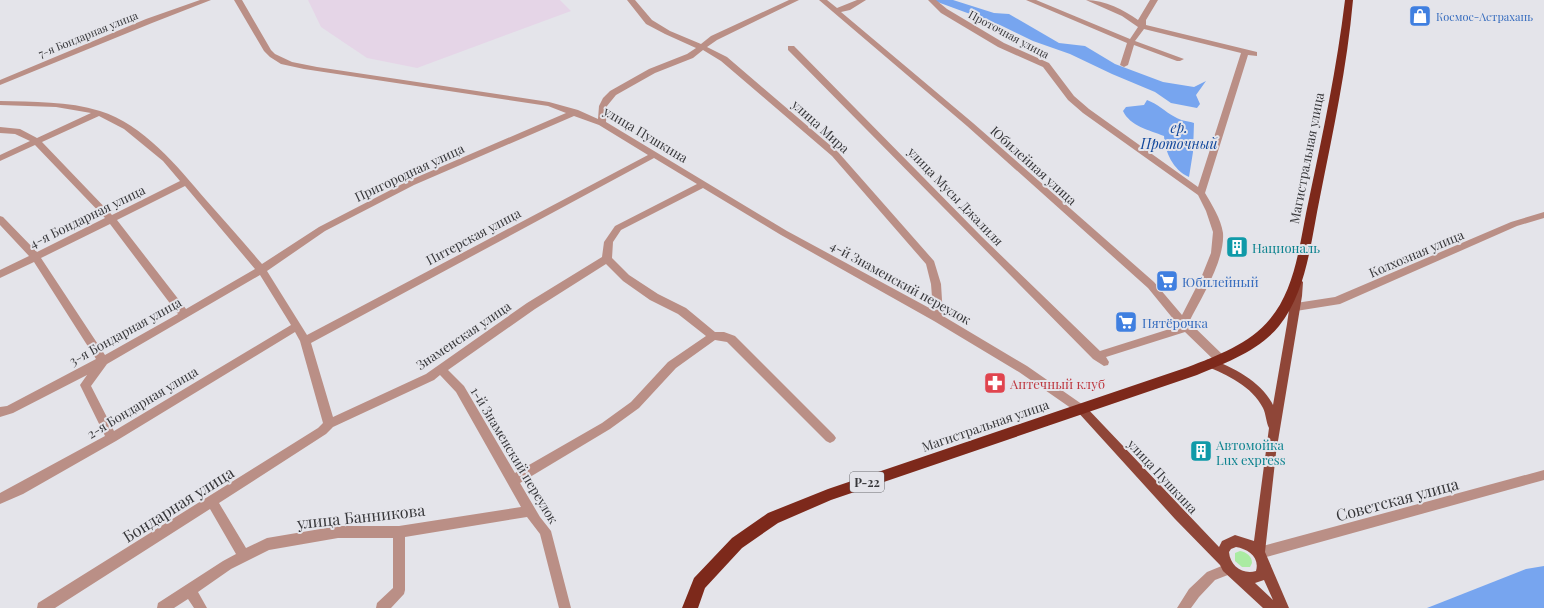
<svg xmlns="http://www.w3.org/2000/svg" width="1544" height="608" viewBox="0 0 1544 608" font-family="'Playfair Display',serif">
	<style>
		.industrial { fill: #e5d5e7 }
		.green { fill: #aaeba2 }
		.water { fill: #77a5ef }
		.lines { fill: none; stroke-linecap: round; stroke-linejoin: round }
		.minor { fill: #ba8f86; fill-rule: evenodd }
		.major { fill: #8f4638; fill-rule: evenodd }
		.highway { fill: #7d291b; fill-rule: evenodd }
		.labels { text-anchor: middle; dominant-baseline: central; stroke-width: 4; stroke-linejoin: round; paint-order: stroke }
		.far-shop-label { font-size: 11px; fill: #366cbe; stroke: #e4e4ea; text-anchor: start }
		.far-street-label { font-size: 11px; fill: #37373a; stroke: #e4e4ea }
		.shield { fill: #e4e4ea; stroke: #6b6b6f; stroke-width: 1 }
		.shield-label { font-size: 12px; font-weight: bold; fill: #37373a }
		.street-label { font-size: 13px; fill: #37373a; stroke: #e4e4ea }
		.culture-label { font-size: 13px; fill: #0d838f; stroke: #e4e4ea; text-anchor: start }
		.shop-label { font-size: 13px; fill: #366cbe; stroke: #e4e4ea; text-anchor: start }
		.health-label { font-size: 13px; fill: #be3a42; stroke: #e4e4ea; text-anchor: start }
		.water-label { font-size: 14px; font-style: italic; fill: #0f469b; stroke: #e4e4ea }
		.near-street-label { font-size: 16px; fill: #37373a; stroke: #e4e4ea }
	</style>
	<rect width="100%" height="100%" fill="#e4e4ea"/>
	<polygon class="industrial" points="308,0 560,0 571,11 417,68 367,58 321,27"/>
	<path class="green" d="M1240,551C1246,552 1252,556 1252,563L1250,567H1242L1235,561V553Z"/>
	<g class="water">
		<polygon points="932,0 953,0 994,13 1009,14 1059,43 1085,46 1115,64 1163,82 1194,87 1206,81 1196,95 1200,104 1197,108 1171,103 1155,92 1112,74 1070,54 1033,41 1000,25"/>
		<path d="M1147,100C1158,104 1164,111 1175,117C1181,121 1188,121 1194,123L1193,152L1189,177C1173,170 1165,152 1164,136C1149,130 1130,126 1123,111L1126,107L1144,105Z"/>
		<polygon points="1544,566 1544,608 1427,608 1526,569"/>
	</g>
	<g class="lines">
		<g class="minor">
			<polygon points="200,0 211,0 152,23 0,85 0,80 146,19"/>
			<path d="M234,0H242L271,50L275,54L292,62L317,67L549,102L578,110L598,119L599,106L603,98L610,91L649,69L687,54L696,48L665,34L646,24L627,0H635L652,20L670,31L701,44L711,36L789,0H799L717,40L707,47L727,57L838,152L934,261L941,284L943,316L1027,366L1086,407L1088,410L1086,413L1082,415L1078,413L1019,372L934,321L781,235L703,188L621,230L613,242L612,258L629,275L658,294L686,308L715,332H724L735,336L834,435L836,438L834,441L830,443L826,441L727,342L715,340L676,368L639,408L610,429L520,483L540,517L551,531L571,608H559L540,534L527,517L405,537V590L404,594L391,608H376L377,603L393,588V538H338L269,550L231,569L198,592L207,608H194L188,599L174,608H157L158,603L223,561L236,554L210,509L55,608H37L38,603L318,428L323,423L300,341L295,332L116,441L23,494L0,504V493L105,436L80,385L87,375L13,413L0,417V407L7,406L96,359L34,262L0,278V270L29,256L0,225V216L3,217L37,252L105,218L35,145L0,161V155L30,141L15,134L0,133V127L20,129L37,138L91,113L56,107L0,105V101C33,102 68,101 100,111C143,124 178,167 206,200C225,221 244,243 262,264L319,227L408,181L566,113L548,106L304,69L281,64L270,57L264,51ZM703,50L721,61L832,156L926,264L931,284L933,310L787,231L606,122L607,106L616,95L655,73L693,58ZM99,116L124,129L163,161L180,181L112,215L42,142ZM574,116L599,125L648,155L307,335L267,271L325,231L414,185ZM654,158L697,184L615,226L604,242L602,257L527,303L426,374L333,417L311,343ZM185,186L255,269L186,309L117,220ZM110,224L178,314L105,355L41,258ZM606,264L623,281L650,300L678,314L706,336L668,362L631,402L602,423L515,473L464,386L448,370L535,309ZM260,275L291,325L114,431L91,386L107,364ZM440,375L456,392L521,507L399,526H338L267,538L246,548L219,503L326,434L333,427L434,380Z"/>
			<path d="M819,0H827L837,8L857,0H866L850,10L841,12L973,123L1154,282L1182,315L1201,278L1211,253L1213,232L1206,211L1198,195L1083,113L1068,100L1043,67L998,47L941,13L928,0H936L947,9L1004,43L1049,63L1074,96L1089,109L1198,187L1241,53L1144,29L1135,41L1184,59L1180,61H1177L1134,45L1128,65L1124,67L1120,65L1127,43L1026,0H1036L1130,39L1138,27L1122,16L1086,0C1105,0 1124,10 1138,20L1150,0H1158L1146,20V25L1257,52V56L1248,55L1205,193C1212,205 1221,219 1223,233C1225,261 1201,298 1189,322L1224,356L1225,359L1224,362H1216L1185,332L1106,357L1109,362L1108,365L1104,366L1093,359L788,50V46H794L982,237L1100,351L1179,326L1148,288L967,126Z"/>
			<polygon points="1544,212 1544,218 1517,226 1340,304 1296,311 1292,310 1291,307 1292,304 1296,303 1335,297 1511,222"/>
			<polygon points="1544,470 1544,480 1259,559 1255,557 1253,553 1255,549 1259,547"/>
			<polygon points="1229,563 1233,565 1235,569 1233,573 1215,580 1199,597 1191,608 1177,608 1189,589 1207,572"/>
		</g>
		<path class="major" d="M1298,278L1303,282L1302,296L1276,453L1265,552L1289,608H1263L1223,571L1220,565L1175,519L1076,410L1078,407L1082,405L1086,407L1219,547L1222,541L1235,535L1254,541L1269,428C1266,422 1266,414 1263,408C1252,386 1227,375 1206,366L1205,363L1206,360L1210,359C1233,367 1262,382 1273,405L1287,324L1293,282ZM1236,547C1248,549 1260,557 1256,571C1243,575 1230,566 1229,552L1231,549ZM1264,580L1273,600L1255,583Z"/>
		<path class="highway" d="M1345,0H1353C1347,67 1333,132 1320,197C1311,240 1307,291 1279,326C1259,351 1225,363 1197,375L831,500L778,523L742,548L705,588L698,608H682L694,578L732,538L768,513L828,489L1188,367C1216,356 1250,344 1270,319C1297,287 1300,238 1309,199C1323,133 1337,67 1345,0Z"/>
	</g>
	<defs>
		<g id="shop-square" transform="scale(1.15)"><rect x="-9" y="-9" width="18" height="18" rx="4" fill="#3f7fe0" stroke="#e4e4ea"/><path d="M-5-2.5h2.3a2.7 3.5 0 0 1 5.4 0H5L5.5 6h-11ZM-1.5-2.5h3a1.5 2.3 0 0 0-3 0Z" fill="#fff"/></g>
		<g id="building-square" transform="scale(1.15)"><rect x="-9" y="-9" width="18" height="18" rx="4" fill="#0f9aa8" stroke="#e4e4ea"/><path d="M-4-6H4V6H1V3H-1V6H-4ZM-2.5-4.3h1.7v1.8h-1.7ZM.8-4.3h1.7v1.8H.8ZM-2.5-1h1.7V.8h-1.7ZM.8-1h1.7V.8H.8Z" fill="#fff"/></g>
		<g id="supermarket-square" transform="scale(1.15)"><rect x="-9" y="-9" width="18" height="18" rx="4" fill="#3f7fe0" stroke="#e4e4ea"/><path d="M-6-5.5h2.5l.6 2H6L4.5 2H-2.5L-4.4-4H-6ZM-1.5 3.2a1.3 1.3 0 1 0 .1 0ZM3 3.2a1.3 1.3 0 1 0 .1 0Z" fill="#fff"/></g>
		<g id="pharmacy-square" transform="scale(1.15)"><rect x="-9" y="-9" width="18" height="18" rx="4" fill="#e0444e" stroke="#e4e4ea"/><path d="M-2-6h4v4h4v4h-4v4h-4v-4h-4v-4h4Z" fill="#fff"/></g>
	</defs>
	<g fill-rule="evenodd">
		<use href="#shop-square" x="1420" y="16"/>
		<use href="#building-square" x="1237" y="247"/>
		<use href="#supermarket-square" x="1167" y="281"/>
		<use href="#supermarket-square" x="1126" y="322"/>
		<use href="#pharmacy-square" x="995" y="383"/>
		<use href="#building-square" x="1201" y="451"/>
	</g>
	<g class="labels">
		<g class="far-shop-label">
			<text x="1436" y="16">Космос-Астрахань</text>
		</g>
		<g class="far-street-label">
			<text transform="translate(88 34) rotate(-22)">7-я Бондарная улица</text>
			<text transform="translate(1009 34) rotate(28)">Проточная улица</text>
		</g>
		<rect class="shield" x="850" y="472" width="34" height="20" rx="3"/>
		<g class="shield-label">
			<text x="867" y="482">Р-22</text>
		</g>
		<g class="street-label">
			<text transform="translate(821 126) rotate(42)">улица Мира</text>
			<text transform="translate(646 134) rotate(31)">улица Пушкина</text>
			<text transform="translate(1306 158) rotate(-79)">Магистральная улица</text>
			<text transform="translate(1034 165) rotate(42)">Юбилейная улица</text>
			<text transform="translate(409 172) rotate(-25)">Пригородная улица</text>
			<text transform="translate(956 196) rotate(46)">улица Мусы Джалиля</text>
			<text transform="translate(87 216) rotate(-26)">4-я Бондарная улица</text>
			<text transform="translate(473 236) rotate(-28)">Питерская улица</text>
			<text transform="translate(1416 253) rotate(-23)">Колхозная улица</text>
			<text transform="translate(901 282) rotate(29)">4-й Знаменский переулок</text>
			<text transform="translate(125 331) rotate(-29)">3-я Бондарная улица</text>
			<text transform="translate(463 335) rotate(-34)">Знаменская улица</text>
			<text transform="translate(142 402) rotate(-31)">2-я Бондарная улица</text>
			<text transform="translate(985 425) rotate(-19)">Магистральная улица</text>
			<text transform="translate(515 455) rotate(59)">1-й Знаменский переулок</text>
			<text transform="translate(1163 476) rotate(47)">улица Пушкина</text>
		</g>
		<g class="culture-label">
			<text x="1252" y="247">Националь</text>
			<text x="1216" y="444">Автомойка<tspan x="1216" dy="15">Lux express</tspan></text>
		</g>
		<g class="shop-label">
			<text x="1182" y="281">Юбилейный</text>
			<text x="1142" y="322">Пятёрочка</text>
		</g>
		<g class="health-label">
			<text x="1010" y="383">Аптечный клуб</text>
		</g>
		<g class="water-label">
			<text x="1179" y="127">ер.<tspan x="1179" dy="16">Проточный</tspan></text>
		</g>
		<g class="near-street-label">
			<text transform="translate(1397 499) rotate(-15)">Советская улица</text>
			<text transform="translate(178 504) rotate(-32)">Бондарная улица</text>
			<text transform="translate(361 516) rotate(-6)">улица Банникова</text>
		</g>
	</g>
</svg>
